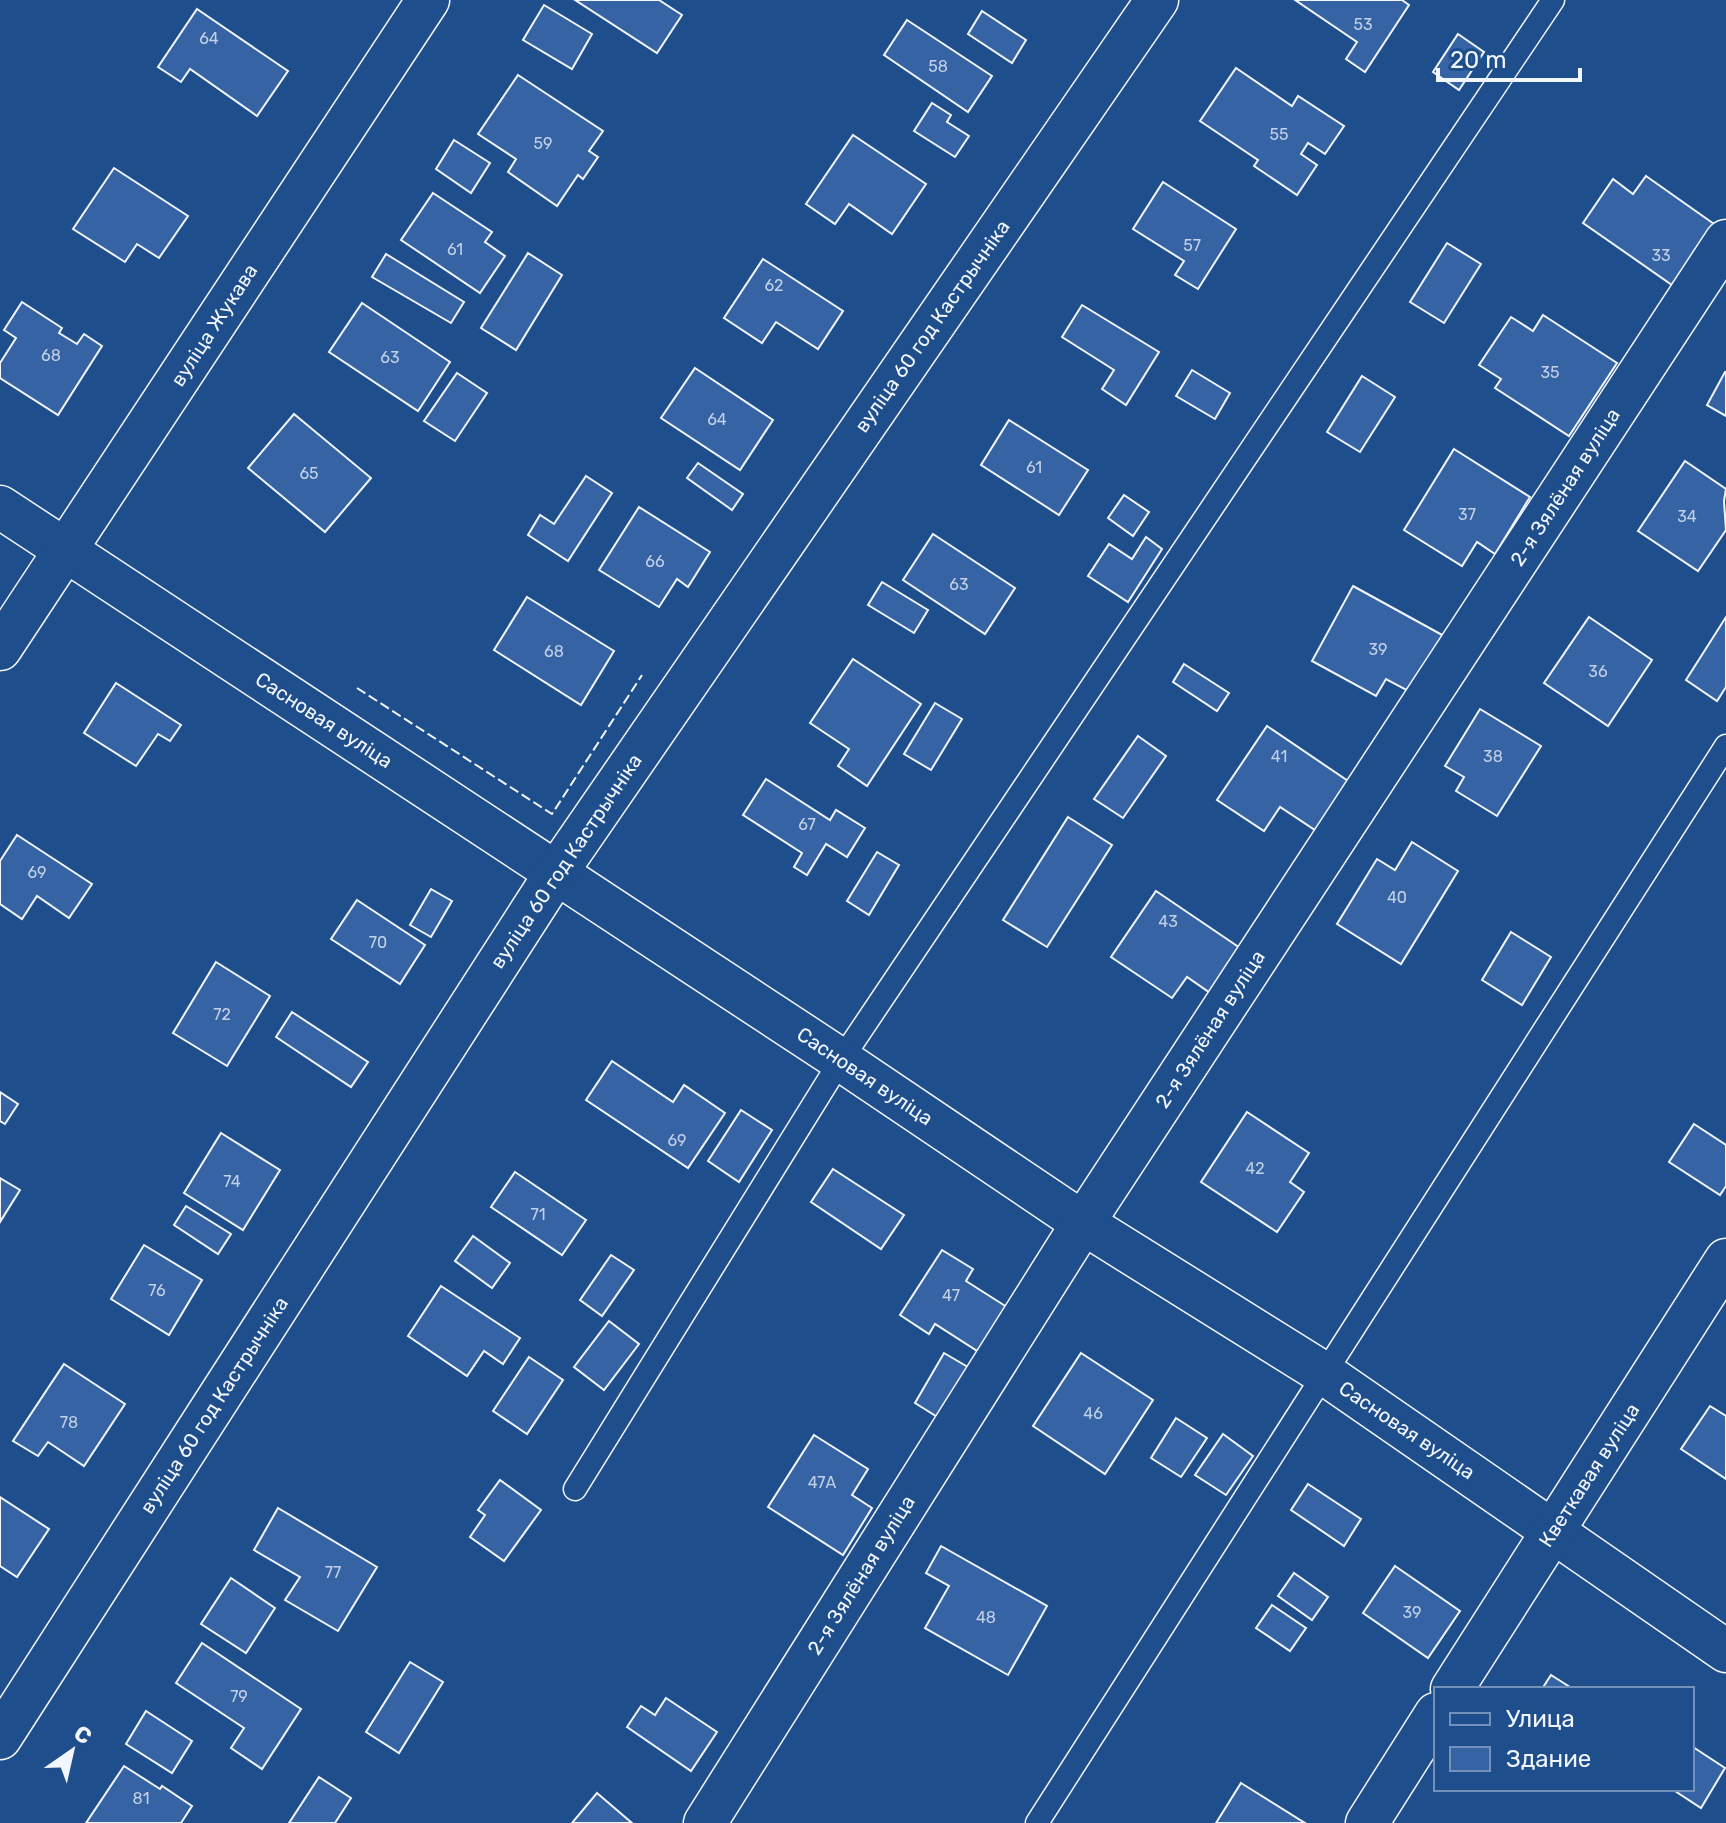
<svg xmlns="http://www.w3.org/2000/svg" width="1726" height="1823" viewBox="0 0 1726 1823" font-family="Rubik,sans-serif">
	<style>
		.building { fill: #3563a3; stroke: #f2f6ff; stroke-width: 2 }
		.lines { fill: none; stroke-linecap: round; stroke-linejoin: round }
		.service-casing { stroke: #f2f6ff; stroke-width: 25 }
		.minor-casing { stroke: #f2f6ff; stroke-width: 45 }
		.service { stroke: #1f4e8c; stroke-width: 22 }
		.minor { stroke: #1f4e8c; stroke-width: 42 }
		.fence { stroke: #f2f6ff; stroke-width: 2; stroke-dasharray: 10 4; stroke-linecap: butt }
		.labels { text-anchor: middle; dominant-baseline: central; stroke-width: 6; stroke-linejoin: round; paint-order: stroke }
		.number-label { font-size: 16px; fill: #c3d1e8 }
		.street-label { font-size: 20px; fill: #f2f6ff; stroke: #1f4e8c }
	</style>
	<rect width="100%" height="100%" fill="#1f4e8c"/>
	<g class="building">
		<polygon points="575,0 659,0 682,15 657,53"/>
		<polygon points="1295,0 1402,0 1409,5 1365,72 1346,59 1357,42"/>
		<polygon points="544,5 592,34 572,69 523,40"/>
		<polygon points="197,9 288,71 257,116 190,69 181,82 158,67"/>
		<polygon points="982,11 1026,40 1012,63 968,34"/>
		<polygon points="907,20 992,76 968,112 884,55"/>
		<polygon points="1458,34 1484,52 1459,90 1433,72"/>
		<polygon points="1236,68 1292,106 1298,96 1344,126 1325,154 1308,143 1301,154 1317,165 1297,195 1254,166 1258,160 1200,121"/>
		<polygon points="518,75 603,131 589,151 598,157 583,179 578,175 557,206 508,172 516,159 478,134"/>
		<polygon points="932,103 951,115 947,122 969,136 955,157 914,131"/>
		<polygon points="853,135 926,184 892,234 849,204 835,224 806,204"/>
		<polygon points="454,140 490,163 471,193 436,169"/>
		<polygon points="114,168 188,216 159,258 137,244 125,262 73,229"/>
		<polygon points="1646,176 1714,224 1672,285 1583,223 1613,179 1633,194"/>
		<polygon points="1163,182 1236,229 1198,289 1175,275 1184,261 1133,229"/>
		<polygon points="433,193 492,232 485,242 505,256 480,293 401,240"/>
		<polygon points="1447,243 1481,264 1444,323 1410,302"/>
		<polygon points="528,253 562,275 516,350 481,328"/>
		<polygon points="386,254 464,302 451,323 372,277"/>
		<polygon points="763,259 843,311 818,349 776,322 762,343 724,318"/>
		<polygon points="22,302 62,328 59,333 77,344 84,334 102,346 58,415 0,378 0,363 16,338 4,330"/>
		<polygon points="362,303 450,362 418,411 329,352"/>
		<polygon points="1082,305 1159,352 1126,405 1102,389 1114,370 1062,337"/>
		<polygon points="1543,315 1617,363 1569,436 1495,388 1501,379 1479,365 1511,317 1533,331"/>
		<polygon points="695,368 773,420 740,470 661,418"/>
		<polygon points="1192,370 1230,393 1215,419 1176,396"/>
		<polygon points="1725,372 1726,372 1726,416 1707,405"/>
		<polygon points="457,373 487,393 455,441 424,421"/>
		<polygon points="1362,376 1395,397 1360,452 1327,432"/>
		<polygon points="294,414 371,478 325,532 248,468"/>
		<polygon points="1009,420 1088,470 1059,515 981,465"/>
		<polygon points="1454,449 1530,497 1495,554 1477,542 1462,566 1404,530"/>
		<polygon points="1685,461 1726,489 1724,501 1726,530 1698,571 1638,531"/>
		<polygon points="698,463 743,494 732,510 687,478"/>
		<polygon points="586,476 612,493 568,561 528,535 540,515 554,524"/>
		<polygon points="1124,495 1149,512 1133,536 1108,518"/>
		<polygon points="639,507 710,552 688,587 677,579 659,607 599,570"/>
		<polygon points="933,534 1015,588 985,634 903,580"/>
		<polygon points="1146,537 1162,549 1128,602 1088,576 1109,544 1132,559"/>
		<polygon points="882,582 928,610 914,633 868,605"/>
		<polygon points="1353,586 1444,636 1412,693 1386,679 1376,696 1312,661"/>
		<polygon points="527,597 614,651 581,705 494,650"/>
		<polygon points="1589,617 1652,660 1608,726 1544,683"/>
		<polygon points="1726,617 1726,687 1717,701 1686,680"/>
		<polygon points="853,659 921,704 867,786 838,766 849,749 810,723"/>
		<polygon points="1184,664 1229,693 1217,711 1173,682"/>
		<polygon points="116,683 181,725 170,741 158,734 136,766 84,733"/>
		<polygon points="935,703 962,719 931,770 904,754"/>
		<polygon points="1480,709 1541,746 1497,816 1456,791 1464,777 1445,766"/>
		<polygon points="1267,726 1354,785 1321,834 1280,807 1264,831 1217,800"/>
		<polygon points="1138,736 1166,756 1123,818 1094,799"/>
		<polygon points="766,779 830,820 836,810 865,828 847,857 826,844 807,875 794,867 802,853 743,815"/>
		<polygon points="1068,817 1112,845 1047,947 1003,920"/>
		<polygon points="17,835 92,884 69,918 37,896 22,919 0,904 0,861"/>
		<polygon points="1412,842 1458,871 1401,964 1337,924 1377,859 1395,870"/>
		<polygon points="877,852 899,865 869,915 847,901"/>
		<polygon points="431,889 452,901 431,937 410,925"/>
		<polygon points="1156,891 1246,952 1216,997 1187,977 1172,998 1111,957"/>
		<polygon points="357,900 425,945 400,984 331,939"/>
		<polygon points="1511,932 1551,957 1522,1005 1482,980"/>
		<polygon points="216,962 270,996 227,1066 173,1033"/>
		<polygon points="292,1012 368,1062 351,1087 276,1037"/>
		<polygon points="612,1061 673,1102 684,1085 725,1113 688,1168 586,1100"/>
		<polygon points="0,1092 18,1104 5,1124 0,1121"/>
		<polygon points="741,1110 772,1130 739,1182 708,1161"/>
		<polygon points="1247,1112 1309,1153 1290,1182 1304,1192 1277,1232 1201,1182"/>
		<polygon points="1694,1124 1726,1145 1726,1186 1720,1195 1669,1162"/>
		<polygon points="221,1133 280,1170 243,1230 184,1193"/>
		<polygon points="833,1169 904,1215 881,1249 811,1202"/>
		<polygon points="515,1172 586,1220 562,1255 491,1207"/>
		<polygon points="0,1178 20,1190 0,1222"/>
		<polygon points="186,1206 231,1234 218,1254 174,1225"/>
		<polygon points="473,1236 510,1263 492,1288 455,1261"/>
		<polygon points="144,1245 202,1280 169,1335 111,1299"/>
		<polygon points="942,1250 973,1269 966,1281 1010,1309 982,1354 935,1324 929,1334 900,1315"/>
		<polygon points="611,1255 634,1270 602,1316 580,1300"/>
		<polygon points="441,1286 520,1338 503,1364 484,1351 467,1376 408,1336"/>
		<polygon points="609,1321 639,1344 604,1390 574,1367"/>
		<polygon points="944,1353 973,1370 944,1421 915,1403"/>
		<polygon points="1081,1353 1153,1400 1105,1474 1033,1426"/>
		<polygon points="529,1357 563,1380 527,1434 493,1411"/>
		<polygon points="64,1364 125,1404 84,1466 48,1442 38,1456 13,1441"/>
		<polygon points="1710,1406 1726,1416 1726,1479 1681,1449"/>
		<polygon points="1176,1418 1207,1438 1181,1477 1151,1458"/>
		<polygon points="1223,1434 1253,1456 1226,1495 1195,1475"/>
		<polygon points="814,1435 868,1469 852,1495 872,1508 843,1555 768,1507"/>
		<polygon points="500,1480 541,1510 504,1561 470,1537 485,1515 478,1510"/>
		<polygon points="1308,1484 1361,1519 1344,1546 1291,1510"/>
		<polygon points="0,1497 49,1529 17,1577 0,1566"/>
		<polygon points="278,1508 377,1567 338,1631 285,1600 300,1577 254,1550"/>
		<polygon points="941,1546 1047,1606 1008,1675 925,1628 949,1586 926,1573"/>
		<polygon points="1395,1566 1460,1611 1428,1658 1363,1613"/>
		<polygon points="1294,1573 1328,1597 1312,1620 1278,1596"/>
		<polygon points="231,1578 275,1608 246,1653 201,1624"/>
		<polygon points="1272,1605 1306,1628 1290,1651 1256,1628"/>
		<polygon points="202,1643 301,1709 262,1769 231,1748 244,1728 176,1683"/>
		<polygon points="410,1662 443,1682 399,1753 366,1732"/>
		<polygon points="1551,1675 1573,1689 1542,1689"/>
		<polygon points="666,1698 717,1732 691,1771 627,1727 641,1706 655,1715"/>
		<polygon points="146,1711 192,1741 172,1773 126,1744"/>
		<polygon points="1693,1747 1725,1768 1701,1808 1672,1789 1692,1789"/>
		<polygon points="124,1766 160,1789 162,1786 192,1806 181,1823 86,1823"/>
		<polygon points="319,1777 351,1798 335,1823 289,1823"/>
		<polygon points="1241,1783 1305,1823 1216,1823"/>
		<polygon points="597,1793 632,1823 572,1823"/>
	</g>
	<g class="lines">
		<g class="service-casing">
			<g id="service">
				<polyline points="575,1489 841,1060 1553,0"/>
				<polyline points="1037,1823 1726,746"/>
			</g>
		</g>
		<g class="minor-casing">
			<g id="minor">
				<polyline points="0,507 841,1060 1083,1223 1325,1374 1726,1651"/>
				<polyline points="0,649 428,0"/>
				<polyline points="1452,1689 1726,1260"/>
				<polyline points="0,1738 556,873 1157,0"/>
				<polyline points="705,1823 1083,1223 1726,241"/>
				<polyline points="1367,1823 1436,1714"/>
			</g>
		</g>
		<use href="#service" class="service"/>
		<use href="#minor" class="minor"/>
		<polyline class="fence" points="357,688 552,814 642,675"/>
	</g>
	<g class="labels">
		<g class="number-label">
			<text x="1363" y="24">53</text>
			<text x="209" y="38">64</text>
			<text x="938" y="66">58</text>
			<text x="1279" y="134">55</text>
			<text x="543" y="143">59</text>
			<text x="1192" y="245">57</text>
			<text x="455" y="249">61</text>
			<text x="1661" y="255">33</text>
			<text x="774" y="285">62</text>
			<text x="51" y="355">68</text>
			<text x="390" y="357">63</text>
			<text x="1550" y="372">35</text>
			<text x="717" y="419">64</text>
			<text x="1034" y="467">61</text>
			<text x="309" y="473">65</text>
			<text x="1467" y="514">37</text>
			<text x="1687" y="516">34</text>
			<text x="655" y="561">66</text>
			<text x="959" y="584">63</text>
			<text x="1378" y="649">39</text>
			<text x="554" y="651">68</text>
			<text x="1598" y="671">36</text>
			<text x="1279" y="756">41</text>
			<text x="1493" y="756">38</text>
			<text x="807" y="824">67</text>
			<text x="37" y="872">69</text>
			<text x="1397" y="897">40</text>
			<text x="1168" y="921">43</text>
			<text x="378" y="942">70</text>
			<text x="222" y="1014">72</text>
			<text x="677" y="1140">69</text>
			<text x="1255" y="1168">42</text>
			<text x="232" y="1181">74</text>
			<text x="538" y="1214">71</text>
			<text x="157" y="1290">76</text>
			<text x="951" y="1295">47</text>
			<text x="1093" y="1413">46</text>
			<text x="69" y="1422">78</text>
			<text x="822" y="1482">47А</text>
			<text x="333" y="1572">77</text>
			<text x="1412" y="1612">39</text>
			<text x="986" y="1617">48</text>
			<text x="239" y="1696">79</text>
			<text x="141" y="1798">81</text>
		</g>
		<g class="street-label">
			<text transform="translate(214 325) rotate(-57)">вуліца Жукава</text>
			<text transform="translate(932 326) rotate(-55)">вуліца 60 год Кастрычніка</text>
			<text transform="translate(1565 487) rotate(-57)">2-я Зялёная вуліца</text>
			<text transform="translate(324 720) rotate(33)">Сасновая вуліца</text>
			<text transform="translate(566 861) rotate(-56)">вуліца 60 год Кастрычніка</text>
			<text transform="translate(1210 1029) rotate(-57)">2-я Зялёная вуліца</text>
			<text transform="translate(865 1076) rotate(34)">Сасновая вуліца</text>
			<text transform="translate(214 1405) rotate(-57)">вуліца 60 год Кастрычніка</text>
			<text transform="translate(1407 1430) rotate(34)">Сасновая вуліца</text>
			<text transform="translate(1589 1475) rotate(-57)">Кветкавая вуліца</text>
			<text transform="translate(861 1575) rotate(-58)">2-я Зялёная вуліца</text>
		</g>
	</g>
	<rect x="1434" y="1687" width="260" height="104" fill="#1f4e8c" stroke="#7391ba" stroke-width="2"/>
	<rect x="1450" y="1713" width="40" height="12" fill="#1f4e8c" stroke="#7391ba" stroke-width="2"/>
	<text x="1506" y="1727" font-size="24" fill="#f2f6ff">Улица</text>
	<rect x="1450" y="1747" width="40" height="24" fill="#3563a3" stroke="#7391ba" stroke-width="2"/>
	<text x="1506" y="1767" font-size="24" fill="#f2f6ff">Здание</text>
	<g transform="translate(72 1751) rotate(34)" stroke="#1f4e8c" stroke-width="6" paint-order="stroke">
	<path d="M0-6L14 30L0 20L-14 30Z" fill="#f2f6ff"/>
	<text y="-12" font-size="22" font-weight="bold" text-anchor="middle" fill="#f2f6ff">С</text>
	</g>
	<path d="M1438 68v12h142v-12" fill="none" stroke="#f2f6ff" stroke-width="4"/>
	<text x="1450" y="68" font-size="24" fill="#f2f6ff" stroke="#1f4e8c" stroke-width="6" paint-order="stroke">20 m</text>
</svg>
